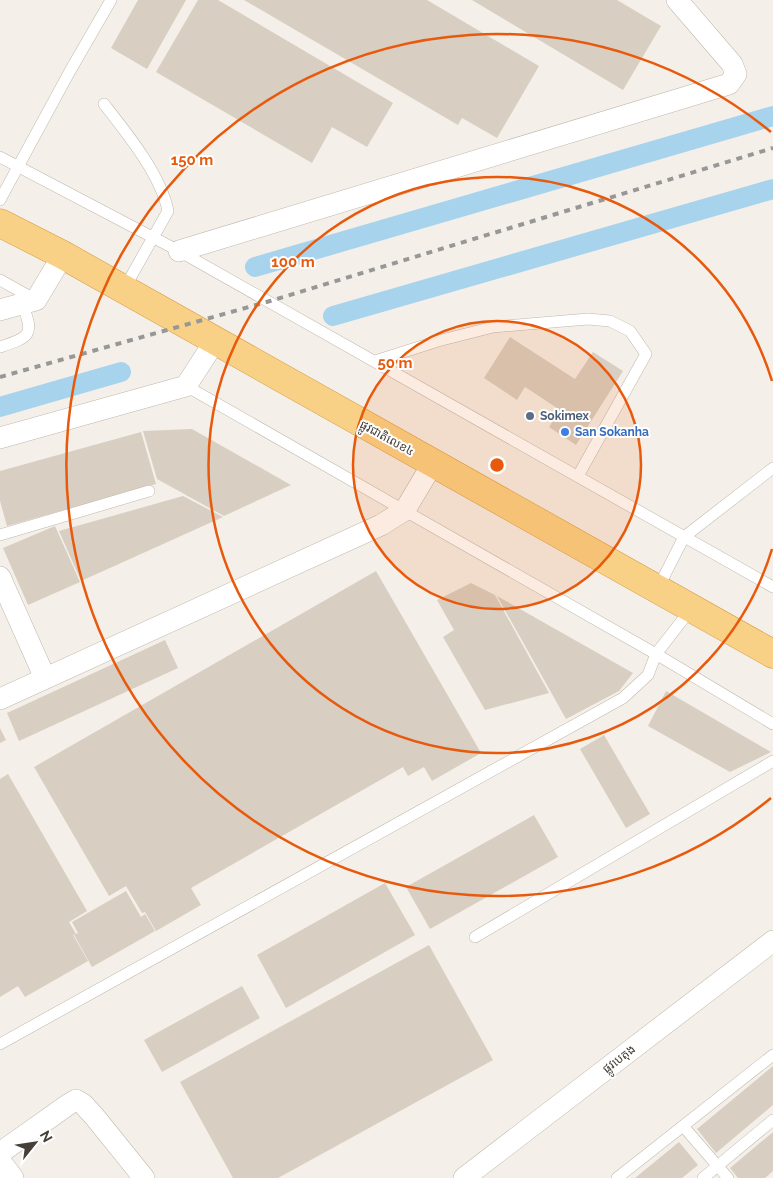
<svg xmlns="http://www.w3.org/2000/svg" width="773" height="1178" viewBox="0 0 773 1178" font-family="Raleway,'Noto Sans Khmer',sans-serif">
	<style>
		.lines { fill: none; stroke-linecap: round; stroke-linejoin: round }
		.canal { stroke: #a8d3ed; stroke-width: 20 }
		.building { fill: #d8cec2 }
		.service-casing { stroke: #bfb7ac; stroke-width: 12 }
		.minor-casing { stroke: #bfb7ac; stroke-width: 22 }
		.trunk-casing { stroke: #d69b41; stroke-width: 29 }
		.service { stroke: #fff; stroke-width: 11 }
		.minor { stroke: #fff; stroke-width: 21 }
		.trunk { stroke: #f8d186; stroke-width: 28 }
		.rail { stroke: #979797; stroke-width: 4; stroke-dasharray: 6 6; stroke-linecap: butt }
		.ring { fill: none; stroke: #e8590c; stroke-width: 2.5 }
		.service-dot { fill: #5c6f8a; stroke: #fff; stroke-width: 2 }
		.shop-dot { fill: #3f7fe0; stroke: #fff; stroke-width: 2 }
		.labels { text-anchor: middle; dominant-baseline: central; stroke-width: 4; stroke-linejoin: round; paint-order: stroke }
		.service-label { font-size: 12px; font-weight: bold; fill: #4e5e75; stroke: #fff; text-anchor: start }
		.shop-label { font-size: 12px; font-weight: bold; fill: #366cbe; stroke: #fff; text-anchor: start }
		.street-label { font-size: 12px; fill: #474038; stroke: #fff }
		.centre { fill: #e8590c; stroke: #fff; stroke-width: 2.5 }
		.ring-label { font-size: 15px; text-anchor: middle; font-weight: bold; fill: #e8590c; stroke: #fff; stroke-width: 4; stroke-linejoin: round; paint-order: stroke }
	</style>
	<rect width="100%" height="100%" fill="#f4f0e9"/>
	<g class="lines">
		<g class="canal">
			<polyline points="255,267 773,116"/>
			<polyline points="333,316 773,189"/>
			<polyline points="0,407 121,372"/>
		</g>
	</g>
	<g class="building">
		<polygon points="138,0 186,0 147,69 111,48"/>
		<polygon points="198,0 218,0 393,103 367,147 332,127 312,163 156,72"/>
		<polygon points="244,0 427,0 539,66 497,138 462,118 458,125"/>
		<polygon points="472,0 617,0 661,26 623,90"/>
		<polygon points="510,337 575,379 593,352 623,371 576,445 549,427 560,410 525,387 517,400 484,378"/>
		<polygon points="192,429 291,485 224,516 157,479 143,431"/>
		<polygon points="141,432 156,484 7,526 0,501 0,471"/>
		<polygon points="183,496 223,517 81,581 59,531"/>
		<polygon points="55,526 80,582 28,605 3,548"/>
		<polygon points="376,571 481,753 432,781 424,767 408,776 403,767 191,888 201,905 156,931 145,912 142,913 126,886 109,896 34,767"/>
		<polygon points="471,583 495,595 549,693 485,710 443,637 454,630 437,600"/>
		<polygon points="497,596 633,673 619,691 566,719"/>
		<polygon points="165,640 178,668 19,741 7,713"/>
		<polygon points="666,691 771,752 730,772 648,726"/>
		<polygon points="0,728 6,740 0,743"/>
		<polygon points="604,735 650,814 626,828 580,749"/>
		<polygon points="8,774 87,911 69,922 76,934 73,935 88,961 25,997 18,986 0,997 0,779"/>
		<polygon points="534,815 558,857 430,929 406,887"/>
		<polygon points="385,883 415,935 286,1008 257,955"/>
		<polygon points="126,891 141,917 145,914 155,931 92,967 74,935 78,933 72,922"/>
		<polygon points="429,945 493,1060 278,1178 233,1178 180,1082"/>
		<polygon points="242,986 260,1018 162,1072 144,1040"/>
		<polygon points="773,1066 773,1105 716,1153 697,1129"/>
		<polygon points="773,1132 773,1171 765,1178 738,1178 730,1168"/>
		<polygon points="679,1142 698,1165 682,1178 635,1178"/>
	</g>
	<g class="lines">
		<g class="service-casing">
			<g id="service">
				<path d="M104,104C126,132 161,175 168,211L124,289"/>
				<polyline points="0,157 179,251 773,587"/>
				<polyline points="0,200 70,71 111,0"/>
				<polyline points="0,280 36,300"/>
				<path d="M0,347C30,337 35,335 22,304"/>
				<polyline points="375,361 438,341 493,327 588,319 610,321 630,331 646,354 578,476"/>
				<polyline points="186,386 656,654 773,724"/>
				<polyline points="0,535 149,491"/>
				<polyline points="657,590 684,537 773,468"/>
				<polyline points="475,937 773,761"/>
				<polyline points="0,1044 623,698 648,675 656,654 691,609"/>
				<polyline points="683,1126 728,1178"/>
				<polyline points="617,1178 773,1055"/>
				<polyline points="703,1178 773,1120"/>
			</g>
		</g>
		<g class="minor-casing">
			<g id="minor">
				<polyline points="179,251 729,84 736,74 732,64 677,0"/>
				<polyline points="0,310 36,300 63,255"/>
				<polyline points="0,438 186,386 215,341"/>
				<polyline points="0,577 45,678"/>
				<polyline points="0,699 381,525 405,510 433,463"/>
				<polyline points="0,1153 69,1104 76,1100 83,1104 94,1116 144,1178"/>
				<polyline points="0,1161 13,1178"/>
				<polyline points="464,1178 773,941"/>
			</g>
		</g>
		<g class="trunk-casing">
			<polyline id="trunk" points="0,223 63,255 773,654"/>
		</g>
		<use href="#service" class="service"/>
		<use href="#minor" class="minor"/>
		<use href="#trunk" class="trunk"/>
		<polyline class="rail" points="0,377 270,301 773,148"/>
	</g>
	<circle cx="497" cy="465" r="144" fill="#e8590c" fill-opacity=".12"/>
	<g class="ring">
		<circle cx="497" cy="465" r="144"/>
		<path d="M772 549A288 288 0 1 1 772 381"/>
		<path d="M771 798A431 431 0 1 1 771 132"/>
	</g>
	<circle class="service-dot" cx="530" cy="416" r="5"/>
	<circle class="shop-dot" cx="565" cy="432" r="5"/>
	<g class="labels">
		<g class="service-label">
			<text x="540" y="416">Sokimex</text>
		</g>
		<g class="shop-label">
			<text x="575" y="432">San Sokanha</text>
		</g>
		<g class="street-label">
			<text transform="translate(387 438) rotate(29)">ផ្លូវជាតិលេខ៤</text>
			<text transform="translate(619 1059) rotate(-38)">ផ្លូវបេតុង</text>
		</g>
	</g>
	<circle cx="497" cy="465" r="8" class="centre"/>
	<g class="ring-label">
		<text x="192" y="165">150 m</text>
		<text x="293" y="267">100 m</text>
		<text x="395" y="368">50 m</text>
	</g>
	<g transform="translate(35 1143) rotate(60)" stroke="#ffffff" stroke-width="4" paint-order="stroke">
	<path d="M0-4L9 19L0 12L-9 19Z" fill="#474038"/>
	<text y="-8" font-size="14" font-weight="bold" text-anchor="middle" fill="#474038">N</text>
	</g>
</svg>
